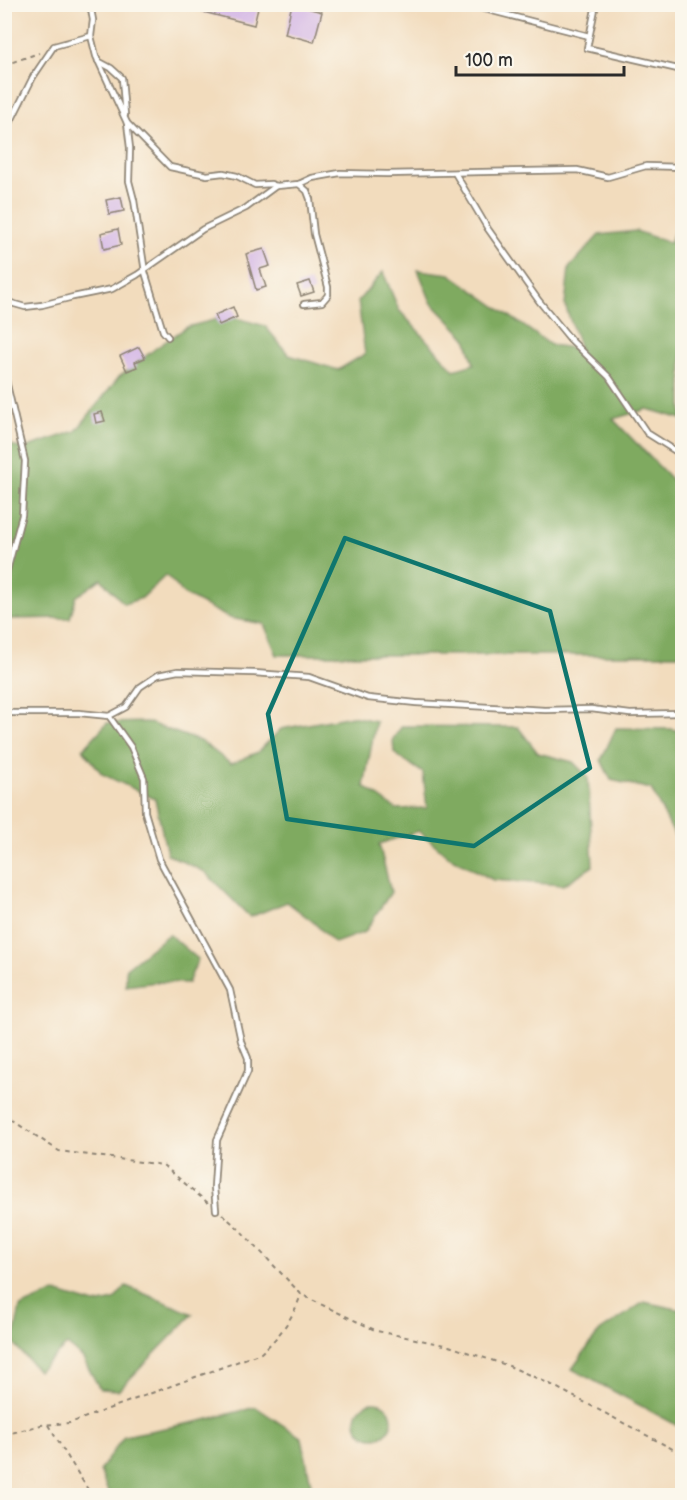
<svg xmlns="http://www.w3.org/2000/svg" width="687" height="1500" viewBox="0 0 687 1500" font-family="'Balsamiq Sans',sans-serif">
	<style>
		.forest { fill: #7faa61; stroke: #556a46; stroke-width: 1.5 }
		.building { fill: #d1b2e5 }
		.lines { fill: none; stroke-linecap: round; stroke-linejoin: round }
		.service-casing { stroke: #8e8474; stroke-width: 8 }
		.path { stroke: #8e8474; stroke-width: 2; stroke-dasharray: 4.5 4.5; stroke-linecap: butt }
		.service { stroke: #fff; stroke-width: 4.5 }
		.marked { fill: none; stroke: #0f766e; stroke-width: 4.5; stroke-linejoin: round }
	</style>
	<rect width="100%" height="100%" fill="#fbf7ec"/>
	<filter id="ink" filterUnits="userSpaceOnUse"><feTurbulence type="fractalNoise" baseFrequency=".0167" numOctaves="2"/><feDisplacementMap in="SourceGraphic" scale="12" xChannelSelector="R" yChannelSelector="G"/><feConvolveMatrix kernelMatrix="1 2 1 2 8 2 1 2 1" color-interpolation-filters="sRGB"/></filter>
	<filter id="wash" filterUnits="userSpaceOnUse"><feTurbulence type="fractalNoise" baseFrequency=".008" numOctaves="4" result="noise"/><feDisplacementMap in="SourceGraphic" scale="24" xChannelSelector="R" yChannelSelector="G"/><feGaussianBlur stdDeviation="1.35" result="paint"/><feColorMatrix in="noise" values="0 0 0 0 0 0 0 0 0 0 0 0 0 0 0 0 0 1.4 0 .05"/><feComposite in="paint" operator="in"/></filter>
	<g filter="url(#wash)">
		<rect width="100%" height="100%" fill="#f2dcbd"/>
		<g class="forest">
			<polygon points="682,190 682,419 647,409 613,419 682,490 682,655 277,655 264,624 229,618 185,595 166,575 142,598 124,604 101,579 76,597 70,618 5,619 4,442 22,449 76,431 119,377 156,348 187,327 229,316 265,326 289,355 338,370 365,354 358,301 383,272 399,310 454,370 474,364 466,338 431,302 418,270 450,274 551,345 580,349 565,305 569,268 599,235 636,231 670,243 677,224"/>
			<polygon points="352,716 376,721 364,786 396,809 427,808 423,773 394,753 393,739 402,726 518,727 538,753 573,762 588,777 593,866 563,885 493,880 448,856 419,831 379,844 391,892 365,932 335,943 312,921 287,902 250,917 205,872 167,854 155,799 102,774 83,749 107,723 147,722 202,742 231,764 258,752 281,729"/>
			<polygon points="616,728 672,729 682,732 682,850 651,789 611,780 601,760"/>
			<polygon points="169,934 198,959 188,983 157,982 126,986 126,968"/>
			<polygon points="126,1286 193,1314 119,1390 100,1389 82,1357 67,1345 38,1371 13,1343 20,1307 55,1292 95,1304 114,1300"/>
			<polygon points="644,1302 682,1310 682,1428 572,1369 598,1333"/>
			<circle cx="374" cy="1420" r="18"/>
			<polygon points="256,1407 302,1438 313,1495 109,1495 100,1470 124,1436 201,1421"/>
		</g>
		<g id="blocks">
			<g class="building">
				<polygon points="205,4 259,4 254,25 203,12"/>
				<polygon points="292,4 322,12 314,42 285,34"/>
				<polygon points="121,197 124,211 109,214 106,200"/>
				<polygon points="118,229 121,245 104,249 101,233"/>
				<polygon points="264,249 270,266 260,269 266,287 256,290 246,254"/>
				<polygon points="310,281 314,292 301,296 297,285"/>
				<polygon points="233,307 237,317 219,325 215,315"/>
				<polygon points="139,347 145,358 135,362 137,367 127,371 120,356"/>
				<polygon points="102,412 105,421 96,423 94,414"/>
			</g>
		</g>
	</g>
	<g filter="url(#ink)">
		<use href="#blocks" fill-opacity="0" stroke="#8e8474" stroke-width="1.5"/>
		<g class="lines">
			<g class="service-casing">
				<g id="service">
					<polyline points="90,4 93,20 91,36 96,56 127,123 130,148 129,181 134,200 145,272 163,331 168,337"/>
					<polyline points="465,4 589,36"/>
					<polyline points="596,4 587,48 682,70"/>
					<polyline points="98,61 111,68 122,78 125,115"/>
					<polyline points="127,123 170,167 207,175 223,173 237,176 255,185 271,184 276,186 299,184 312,178 340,173 387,174 577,170 608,177 646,166 682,167"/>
					<polyline points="4,135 33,77 54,46 91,36"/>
					<polyline points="455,173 488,229 539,301 571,340 609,377 647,433 682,455"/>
					<polyline points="299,184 307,191 310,199 314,234 328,287 328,295 322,302 304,304"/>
					<polyline points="4,301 25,307 42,305 73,297 112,289 137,275 203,229 246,208 276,186"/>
					<polyline points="4,372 25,461 22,515 4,582"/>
					<polyline points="4,713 79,713 109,716 131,747 144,778 145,812 159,859 230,990 241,1041 248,1058 248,1071 217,1140 214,1187 216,1210"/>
					<polyline points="109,716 126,707 140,687 158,675 178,671 254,673 309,677 368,698 416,703 545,710 591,709 630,714 682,713"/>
				</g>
			</g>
			<g class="path">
				<polyline points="4,65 39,53"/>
				<polyline points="4,1115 59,1151 163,1165 208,1203"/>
				<polyline points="222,1214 239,1229 301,1294 314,1301 377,1331 449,1346 509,1366 550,1384 682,1454"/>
				<polyline points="48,1425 92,1496"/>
				<path d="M4,1435L41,1425L70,1423L261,1353C279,1337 294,1317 301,1294"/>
			</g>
			<use href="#service" class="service"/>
		</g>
	</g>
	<path class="marked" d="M345,538L550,611L590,768L474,846L287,819L268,714Z"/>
	<rect width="687" height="1500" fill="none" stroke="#fbf7ec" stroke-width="24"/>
	<path d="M456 66v9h168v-9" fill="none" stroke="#2b2b2b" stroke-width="3"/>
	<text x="465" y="66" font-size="18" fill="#2b2b2b" stroke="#fbf7ec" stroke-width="4.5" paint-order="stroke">100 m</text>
</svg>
